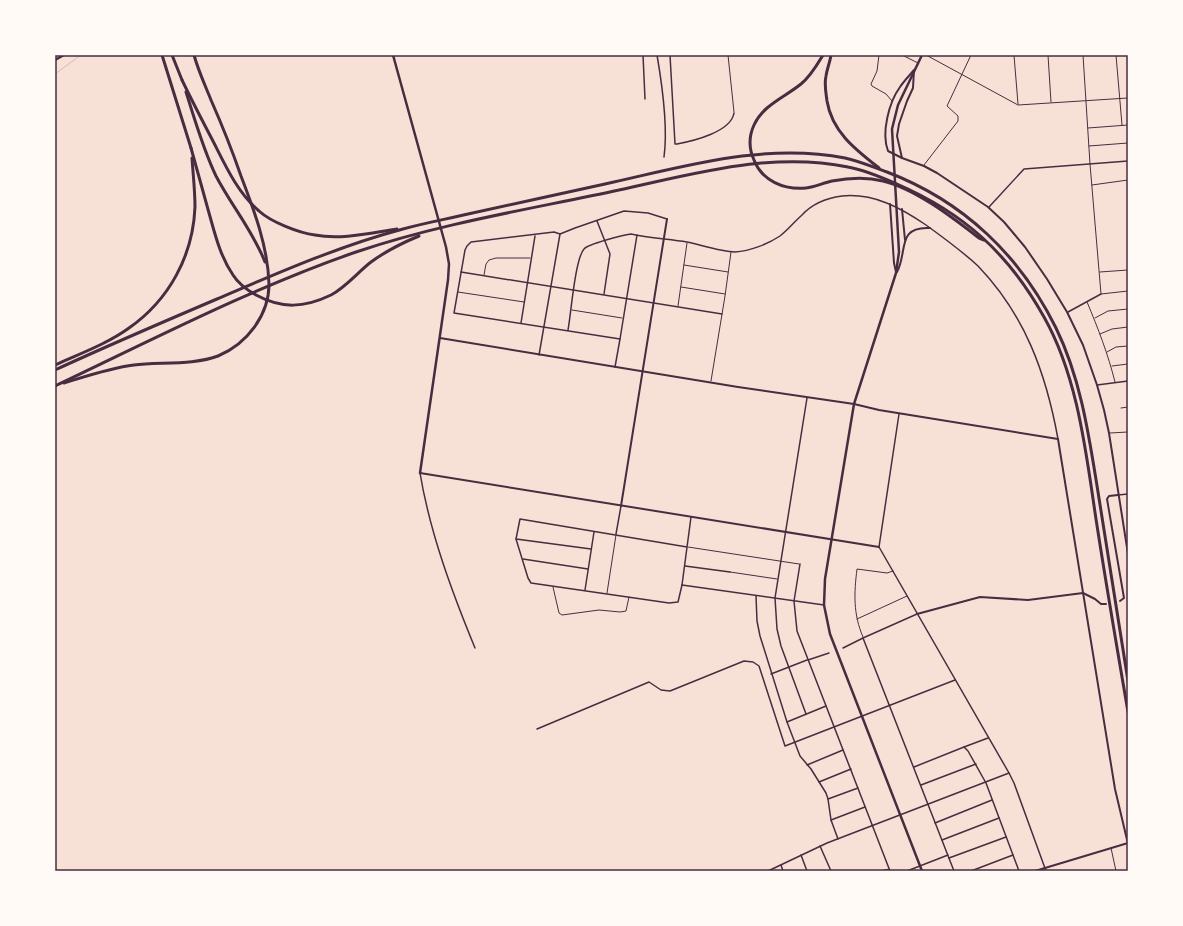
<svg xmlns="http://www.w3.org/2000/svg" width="1183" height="926" viewBox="0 0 1183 926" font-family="Quicksand,sans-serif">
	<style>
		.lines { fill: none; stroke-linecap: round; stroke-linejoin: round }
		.stream { stroke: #dcb8b0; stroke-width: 1 }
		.service { stroke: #4a2c40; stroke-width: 1 }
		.pedestrian { stroke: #4a2c40; stroke-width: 1.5 }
		.minor { stroke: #4a2c40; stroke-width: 1.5 }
		.tertiary { stroke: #4a2c40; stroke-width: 2 }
		.secondary { stroke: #4a2c40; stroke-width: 2.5 }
		.primary { stroke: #4a2c40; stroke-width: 2.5 }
		.trunk { stroke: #4a2c40; stroke-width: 3 }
		.motorway { stroke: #4a2c40; stroke-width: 3 }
		.neatline { fill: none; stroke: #4a2c40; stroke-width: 1.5 }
	</style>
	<rect width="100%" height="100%" fill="#f7e1d7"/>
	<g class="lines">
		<polyline class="stream" points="55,74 81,55 93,55"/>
		<g class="service">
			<polyline points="728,55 734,112"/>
			<polyline points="879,55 877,71 871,84 872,86 886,94 892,101"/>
			<polyline points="902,55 918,63"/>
			<polyline points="926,55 1018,105 1128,98"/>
			<polyline points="1014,55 1018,104"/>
			<polyline points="1048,55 1051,102"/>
			<polyline points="1083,55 1090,164 1101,294 1128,291"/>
			<polyline points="1116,55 1122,125"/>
			<polyline points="1088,128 1128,125"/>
			<polyline points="1089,146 1128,143"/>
			<polyline points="924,165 958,121 958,116 947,106 971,55"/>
			<polyline points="1092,185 1128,180"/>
			<polyline points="684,265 728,272"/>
			<polyline points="1100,272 1128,270"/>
			<polyline points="484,275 486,264 489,260 496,258 530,258"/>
			<polyline points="681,287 725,294"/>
			<polyline points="458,292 524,302"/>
			<path d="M1087,302C1098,328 1108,354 1115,382"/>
			<polyline points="678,306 687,243"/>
			<polyline points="572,310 622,318"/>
			<polyline points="1095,318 1108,311 1128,309"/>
			<polyline points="1100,334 1112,329 1128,327"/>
			<polyline points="1107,352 1116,347 1128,346"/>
			<polyline points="1112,366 1128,364"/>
			<polyline points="711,381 725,296 731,252"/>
			<polyline points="1121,408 1128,407"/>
			<polyline points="1110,433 1128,432"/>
			<polyline points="688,547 799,564"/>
			<polyline points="730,572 777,579"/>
			<polyline points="553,587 559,613 562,615 599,610 620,612 626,611 629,597"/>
			<polyline points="607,593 616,535"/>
			<polyline points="857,619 907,596"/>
			<path d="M863,637C853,614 854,593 857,569L887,573L893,571"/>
			<polyline points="1111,848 1116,871"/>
			<polyline points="880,871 889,869"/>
		</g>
		<g class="pedestrian">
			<polyline points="615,367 620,339"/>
			<polyline points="843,648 863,638"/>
			<polyline points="808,660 829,653"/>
			<polyline points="907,871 948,855"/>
		</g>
		<g class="minor">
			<polyline points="643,55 645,99"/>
			<path d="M657,55C662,84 668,128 664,157"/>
			<path d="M670,55L675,144H677C693,141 731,132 734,113"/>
			<polyline points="989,207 1024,169 1128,161"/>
			<polyline points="597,221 610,254 604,294"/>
			<polyline points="637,235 620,339 454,313 465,250 467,246 471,242 554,232 560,234 575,228 624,211 648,213 667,219"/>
			<polyline points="461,272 722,314"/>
			<polyline points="1068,312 1101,294"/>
			<polyline points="521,323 535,236"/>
			<path d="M568,330C571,314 575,259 584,249C588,244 623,235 631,234C649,238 669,239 687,242C701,245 722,252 735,252C750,251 768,244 780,236C788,230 794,222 802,215C812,204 827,198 842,196C874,193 901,208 926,225C944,238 962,251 978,266C1025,315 1046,373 1058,439"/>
			<polyline points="539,355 560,234"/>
			<polyline points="1097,385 1128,381"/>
			<polyline points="899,414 879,547 1009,773 1014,783 1046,871"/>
			<path d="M420,473C430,533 452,592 475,648"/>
			<polyline points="1118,495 1128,494"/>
			<polyline points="616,534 621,506"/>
			<polyline points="516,539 591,549"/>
			<polyline points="687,547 520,519 516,539 528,578 531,583 669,603 678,602 682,585 691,517"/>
			<polyline points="523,559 588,569"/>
			<polyline points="800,564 794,601 797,631 890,871"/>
			<polyline points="685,566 730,572"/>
			<polyline points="682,585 824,605"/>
			<polyline points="585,590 594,532"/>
			<polyline points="756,596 757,621 760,636 787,722 800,756 811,769 826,793 828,799 831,820 838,839"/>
			<polyline points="917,614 863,638 954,871"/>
			<polyline points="771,674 807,660"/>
			<polyline points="806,714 781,646 777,629 775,598 807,398"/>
			<polyline points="787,722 826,706"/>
			<polyline points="537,729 649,682 661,690 670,691 744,661 753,662 759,666 785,746 955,680"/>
			<polyline points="964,747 988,738"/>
			<polyline points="807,765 843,750"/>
			<polyline points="914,767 964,747 968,751 986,783 1019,871"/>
			<polyline points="819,782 851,769"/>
			<polyline points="921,785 976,764"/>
			<polyline points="828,799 858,788"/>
			<polyline points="831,820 865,807"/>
			<polyline points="935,823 992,800"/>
			<polyline points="942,840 999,818"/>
			<polyline points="820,846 831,871"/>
			<polyline points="801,855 807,871"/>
			<polyline points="949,858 1006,837"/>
			<polyline points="781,865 783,871"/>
			<polyline points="768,871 827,843 1009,773"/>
			<polyline points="971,871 1013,855"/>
		</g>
		<g class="tertiary">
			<path d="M914,70L913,88L907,101L899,124L897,136L902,158L888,151C881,133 889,102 900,87C904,81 909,76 914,70Z"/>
			<polyline points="902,158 924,166 937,173 988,207 1004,222 1025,247 1047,279 1067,312 1083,345 1097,385 1104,410 1109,433 1128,554"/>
			<polyline points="890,204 894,263 896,272"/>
			<polyline points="902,209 905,240"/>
			<path d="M897,272C908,252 896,226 930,228"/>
			<polyline points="440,338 738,387 854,404 879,410 1058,439 1115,789 1128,844"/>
			<polyline points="420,473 879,547"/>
			<polyline points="1118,495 1109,496 1107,499 1124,598 1120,601"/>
			<polyline points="621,506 667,219"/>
			<polyline points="917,614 980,597 1028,600 1083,593 1095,599 1101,604 1106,604"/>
			<polyline points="1035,871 1128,843"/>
		</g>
		<g class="secondary">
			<polyline points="393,55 446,247 449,264 448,280 420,473"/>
			<polyline points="922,871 830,634 824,605 825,579 854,404 896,273 899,252 892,129 898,105 922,55"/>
		</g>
		<polyline class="primary" points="55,60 64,55"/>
		<g class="trunk">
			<polyline points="162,55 191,148"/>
			<polyline points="172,55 182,80"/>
		</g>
		<g class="motorway">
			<path d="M823,55C817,65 811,76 801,84C785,97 763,105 754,125C749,136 749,149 754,160C762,181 784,190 806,188C815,187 823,183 832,181C848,178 867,177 883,181C916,189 953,218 979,238L984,240"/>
			<path d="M831,55C830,62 827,69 826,76C824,84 826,93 827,101C832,132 856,150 879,168"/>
			<path d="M182,80C192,101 203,122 214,143C226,167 238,193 259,211C271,222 299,233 315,235C341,240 370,233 397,229"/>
			<path d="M186,92C195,120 203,149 216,176C231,205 253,231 265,262"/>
			<path d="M191,148C197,170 203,191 209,213C215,234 220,256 233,275C238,283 247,290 256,295C282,309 304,308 331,295C346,287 358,272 371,262C386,251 402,243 419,236"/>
			<path d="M55,365C79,354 107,344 129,328C169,300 193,256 195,207C195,190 193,174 192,158"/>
			<path d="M55,370C109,345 163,322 217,299C278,273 339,246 403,229C425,223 447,219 468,214C514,204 559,194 605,184C683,167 764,142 845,158C859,161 873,167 887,172C963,201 1020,255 1056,328C1081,379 1089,436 1098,492C1108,555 1118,618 1128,681"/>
			<path d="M64,383C87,376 110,368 134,365C159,362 195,365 218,356C247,344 269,315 269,284C268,247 254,210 241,176C232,150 222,125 211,100C205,85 198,70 194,55"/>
			<path d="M55,386C154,339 252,288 356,252C442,223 531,209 619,190C694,174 771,151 848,167C865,170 881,177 897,184C964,213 1009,254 1044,317C1078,377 1086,453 1096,519C1106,584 1117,648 1128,712"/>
		</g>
	</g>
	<rect width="1183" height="926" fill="none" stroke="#fffaf5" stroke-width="112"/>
	<rect x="56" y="56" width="1071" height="814" class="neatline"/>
</svg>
